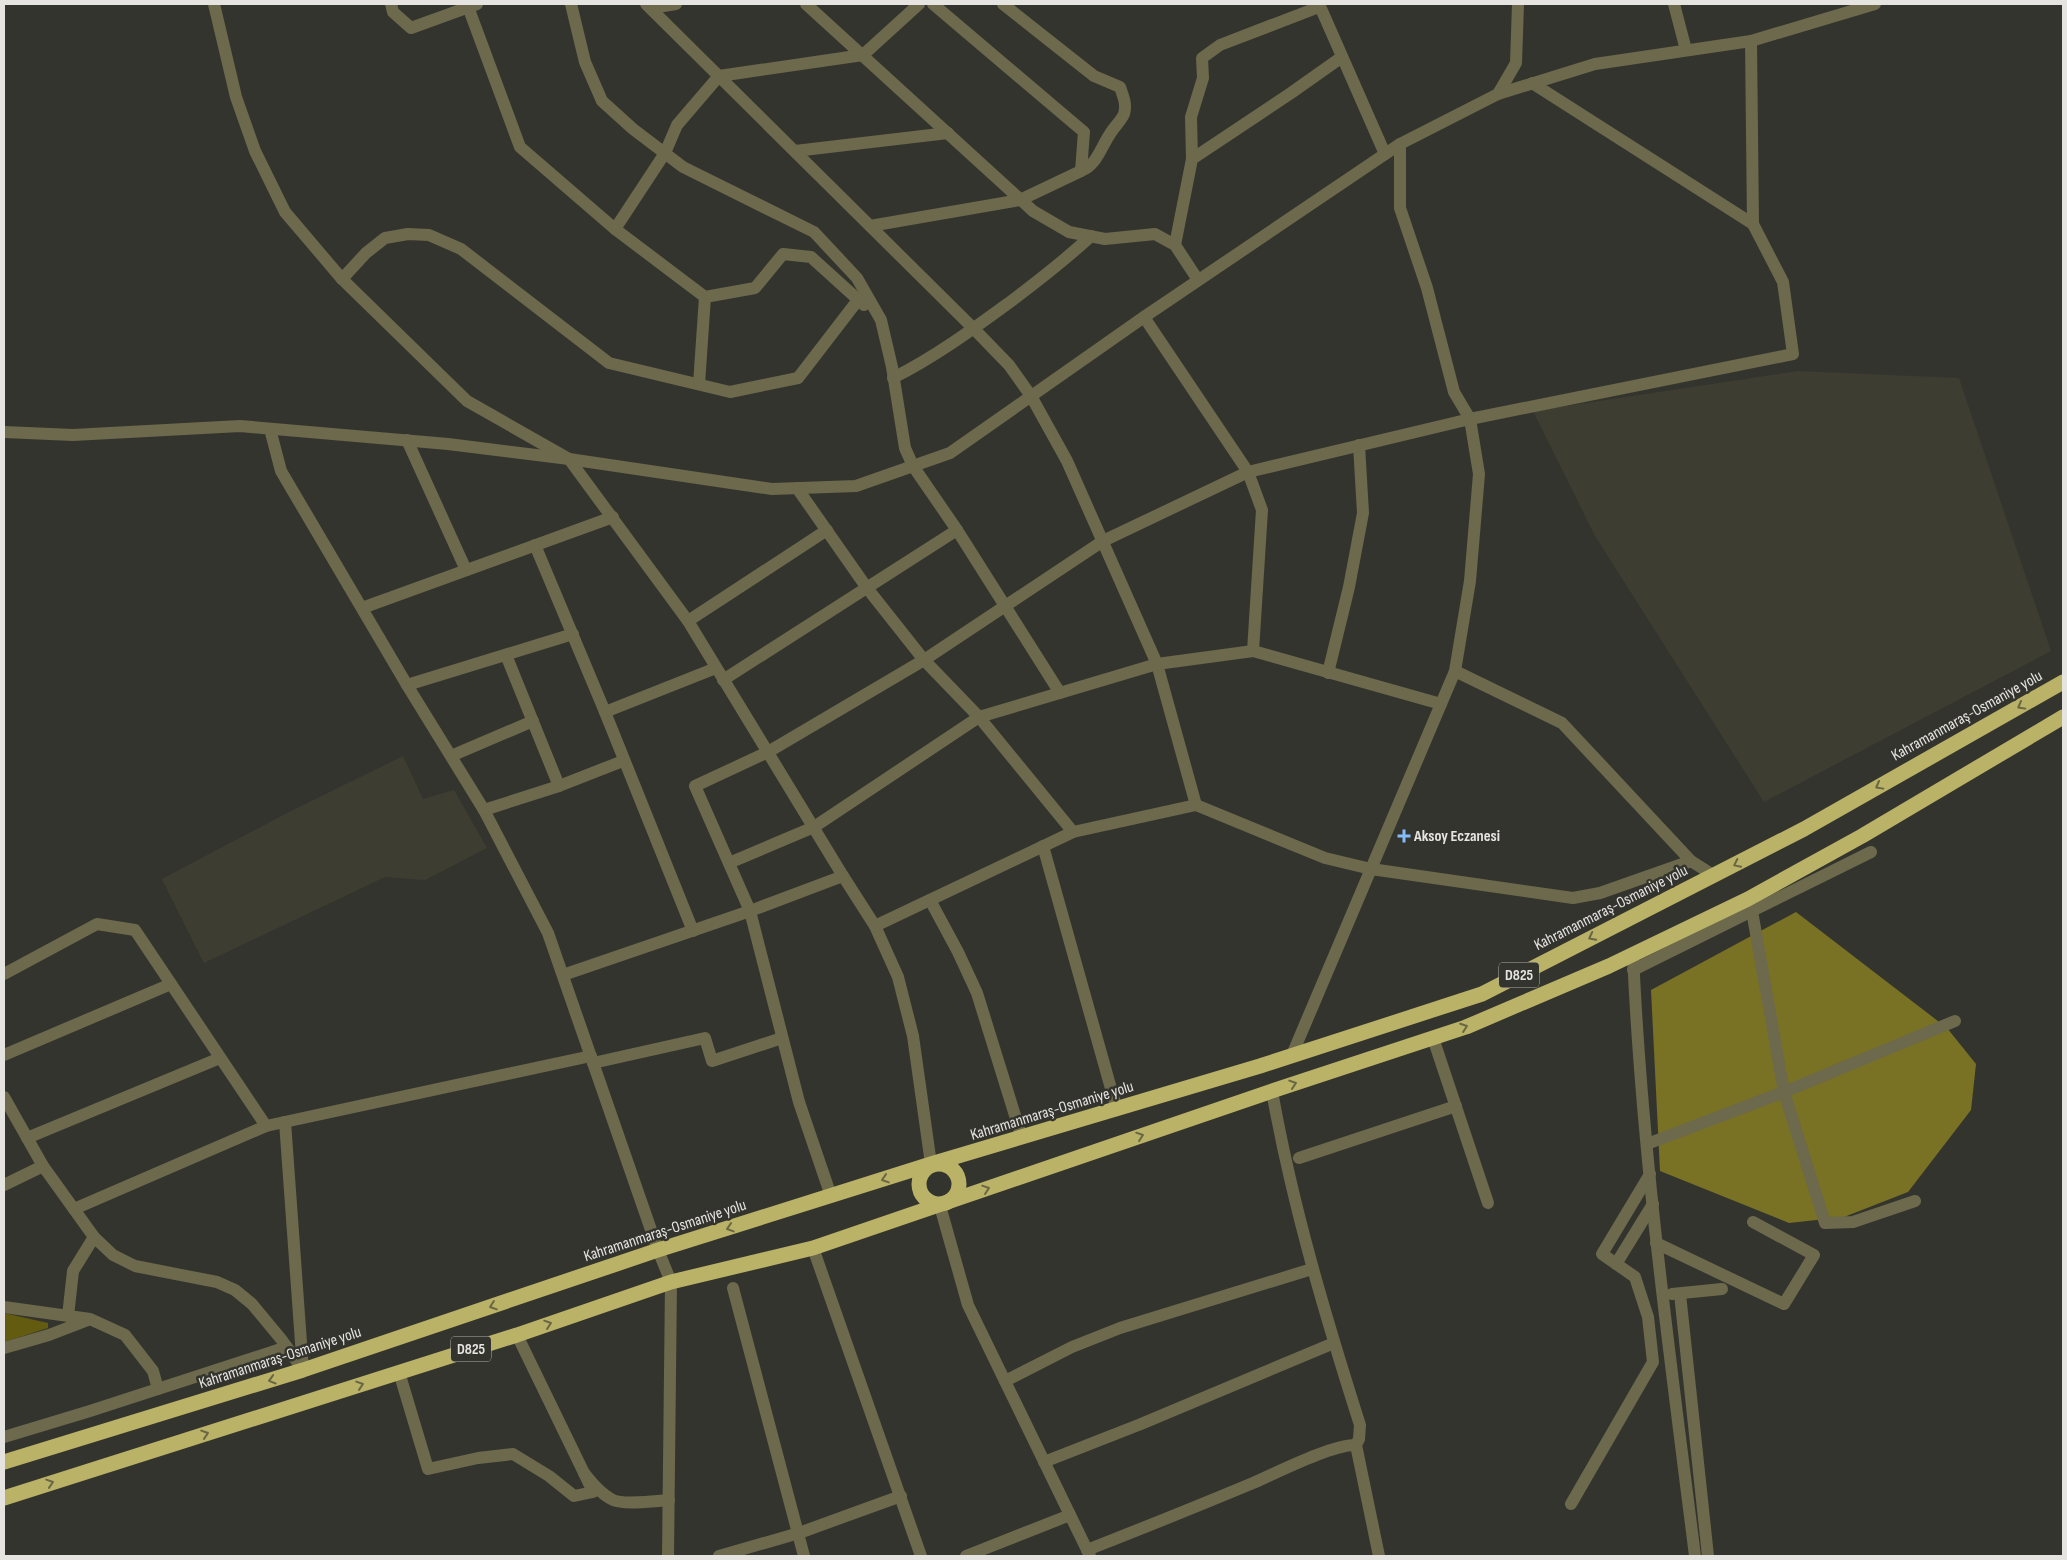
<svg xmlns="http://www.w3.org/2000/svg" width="2067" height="1560" viewBox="0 0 2067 1560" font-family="'Sofia Sans Condensed',sans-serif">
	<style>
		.built { fill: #3e3d32 }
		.green { fill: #625b10 }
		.forest { fill: #797225 }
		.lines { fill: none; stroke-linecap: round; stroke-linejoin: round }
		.minor { stroke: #6c694c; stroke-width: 12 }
		.highway { stroke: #b9b267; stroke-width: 15 }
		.oneway { stroke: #696645 }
		.poi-dot { fill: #86bbfb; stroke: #34342e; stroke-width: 2 }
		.labels { text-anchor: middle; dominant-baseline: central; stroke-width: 5; stroke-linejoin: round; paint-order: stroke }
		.shield { fill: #34342e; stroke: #b0afab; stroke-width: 1 }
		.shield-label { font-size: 15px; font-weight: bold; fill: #e5e4e1 }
		.street-label { font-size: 16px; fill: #e5e4e1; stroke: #34342e }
		.poi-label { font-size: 16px; font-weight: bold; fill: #e5e4e1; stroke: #34342e; text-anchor: start }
	</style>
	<rect width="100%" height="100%" fill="#34342e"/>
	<g class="built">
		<polygon points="1798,371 1959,378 2051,651 1764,802 1595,536 1533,411"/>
		<polygon points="403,756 423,799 454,790 487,848 425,880 385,877 204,963 162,879 285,814"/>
	</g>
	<polygon class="green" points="4,1313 48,1323 48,1328 4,1342"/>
	<polygon class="forest" points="1796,912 1947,1028 1976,1064 1971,1110 1908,1192 1844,1217 1789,1223 1660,1171 1651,990"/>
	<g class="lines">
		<g class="minor">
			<polyline points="214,4 236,97 255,151 285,212 342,279 467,401 569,459 688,621 843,876 875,926 898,977 913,1036 931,1164"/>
			<polyline points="391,4 393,12 411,28 477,4"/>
			<polyline points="467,4 520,147 615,229 705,297 755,288 783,254 811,257 864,305"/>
			<polyline points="571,4 585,62 602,101 633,129 683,167 814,232 857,278 881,320 892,367 905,448 913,466 957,530 1060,693"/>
			<polyline points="646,4 974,329 1009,365 1031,396 1067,461 1157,664 1196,805"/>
			<polyline points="806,4 1033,211 1069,232 1105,239 1155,234 1175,245 1198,280"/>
			<path d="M1003,4L1094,76L1120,87C1123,96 1127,104 1124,114C1121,121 1114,127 1110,134C1101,147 1097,165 1081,171"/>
			<polyline points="1319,4 1385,154"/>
			<polyline points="1674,4 1686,50"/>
			<polyline points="651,8 676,4"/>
			<polyline points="1532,83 1753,224"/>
			<polyline points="1498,94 1516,63 1518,4"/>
			<polyline points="795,151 948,133"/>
			<polyline points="1192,159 1191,117 1203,78 1202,58 1220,45 1319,7"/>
			<polyline points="870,226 1020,200 1081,171 1084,132 933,4"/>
			<polyline points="615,229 665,153 677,125 719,76 863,55 919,4"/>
			<polyline points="1175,245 1192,159 1291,93 1342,57"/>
			<polyline points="342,279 366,253 385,238 408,234 429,235 461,249 609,363 730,392 798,378 858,300"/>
			<polyline points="1144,317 1248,472 1262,510 1253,651"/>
			<path d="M893,378C935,357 973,329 1010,302C1038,281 1065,260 1091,236"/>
			<polyline points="699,384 705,297"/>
			<polyline points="270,429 281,471 407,685 484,810 548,933 658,1250 671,1282 668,1556"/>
			<polyline points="4,432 73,435 240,426 448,444 569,459 772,489 856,486 950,453 1144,317 1400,144 1498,94 1595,64 1751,41 1875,4"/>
			<polyline points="407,440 466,570"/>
			<polyline points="797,488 867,588 924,660 979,717 1073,832"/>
			<polyline points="535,545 605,712 693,931"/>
			<polyline points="362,608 613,517"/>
			<polyline points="688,621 827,530"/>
			<polyline points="506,655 559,786"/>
			<polyline points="1455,671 1562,723 1691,861 1713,875"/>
			<polyline points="1328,673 1349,587 1363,513 1359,445"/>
			<polyline points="723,680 957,530"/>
			<polyline points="407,685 573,634"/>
			<polyline points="605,712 716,668"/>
			<polyline points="451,756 533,721"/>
			<polyline points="484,810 559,786 623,761"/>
			<polyline points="1043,846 1117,1110"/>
			<polyline points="729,863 814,827 979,717 1157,664 1253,651 1441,704"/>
			<polyline points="930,900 958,952 977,993 1022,1138"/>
			<polyline points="1752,911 1784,1092 1825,1223 1853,1222 1915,1201"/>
			<polyline points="875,926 1073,832 1196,805 1325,858 1371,869 1573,898 1600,893 1691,861"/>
			<path d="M1633,955C1642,1156 1670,1356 1695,1556"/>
			<polyline points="1633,970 1871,852"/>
			<polyline points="4,974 97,924 135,930 266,1126"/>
			<polyline points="563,975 750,911 843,876"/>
			<polyline points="1433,1038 1488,1203"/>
			<polyline points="4,1055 171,984"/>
			<polyline points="1292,1055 1455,671 1470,581 1479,474 1470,419 1454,392 1427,288 1400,208 1400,144"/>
			<polyline points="593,1063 705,1038 712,1061 782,1038"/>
			<path d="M1272,1091C1292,1204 1325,1315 1360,1425L1359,1439L1356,1445L1379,1556"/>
			<polyline points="4,1097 43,1166 94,1237 113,1255 135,1266 217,1282 235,1290 252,1304 281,1339 303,1370"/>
			<polyline points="285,1122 303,1370"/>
			<polyline points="27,1138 220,1058"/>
			<polyline points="1647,1144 1784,1092 1955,1021"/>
			<polyline points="1299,1158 1456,1106"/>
			<polyline points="4,1185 43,1166"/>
			<polyline points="831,1196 799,1102 750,911 695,786 768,752 924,660 1103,541 1248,472 1470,419 1793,354 1783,282 1753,224 1751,41"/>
			<polyline points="940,1206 968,1305 1090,1556"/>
			<polyline points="74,1209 266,1126 591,1056"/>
			<polyline points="1656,1243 1784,1304 1814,1255 1753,1222"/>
			<polyline points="813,1248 921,1556"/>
			<polyline points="1616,1264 1653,1204"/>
			<polyline points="733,1288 804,1556"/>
			<polyline points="1672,1294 1722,1289"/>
			<polyline points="1680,1294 1708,1556"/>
			<polyline points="4,1307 90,1319 125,1335 153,1371 158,1389"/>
			<polyline points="68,1316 73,1271 94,1237"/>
			<polyline points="517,1335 584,1473"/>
			<polyline points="4,1348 49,1335 88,1320"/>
			<path d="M399,1372L428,1469L478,1458L513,1454L549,1476L574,1496L593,1492L584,1473C592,1483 601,1494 613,1500C623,1505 657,1501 669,1500"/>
			<polyline points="1005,1381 1072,1347 1120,1328 1312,1269"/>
			<polyline points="4,1437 90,1411 287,1347"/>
			<polyline points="1044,1462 1141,1424 1334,1343"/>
			<polyline points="1571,1504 1653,1362 1648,1317 1635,1277 1602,1254 1650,1174"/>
			<path d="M1087,1550C1143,1528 1198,1506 1253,1483C1276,1473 1333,1444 1356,1445"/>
			<polyline points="719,1556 799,1533 901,1496"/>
			<polyline points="966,1556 1070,1515"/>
		</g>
		<g class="highway">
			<circle cx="939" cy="1184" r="20"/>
			<polyline points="4,1462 303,1370 658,1250 931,1164 1260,1066 1482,994 1804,829 2063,682"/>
			<polyline points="4,1498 517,1335 671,1282 813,1248 1272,1091 1466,1027 1609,966 1748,899 1862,836 2063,717"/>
		</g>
	</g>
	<defs><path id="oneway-chevron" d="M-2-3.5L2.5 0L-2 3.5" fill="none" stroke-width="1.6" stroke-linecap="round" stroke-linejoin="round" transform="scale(1.25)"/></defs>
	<g class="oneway">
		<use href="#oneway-chevron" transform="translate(2021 706) rotate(151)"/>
		<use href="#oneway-chevron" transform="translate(1879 786) rotate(151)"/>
		<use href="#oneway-chevron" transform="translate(1737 864) rotate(154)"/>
		<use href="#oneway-chevron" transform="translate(1592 937) rotate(153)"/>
		<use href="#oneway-chevron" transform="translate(1464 1027) rotate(-20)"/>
		<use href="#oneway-chevron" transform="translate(1293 1084) rotate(-18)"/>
		<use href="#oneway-chevron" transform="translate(1140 1136) rotate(-19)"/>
		<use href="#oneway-chevron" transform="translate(885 1179) rotate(162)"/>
		<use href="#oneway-chevron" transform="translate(986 1189) rotate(-19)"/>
		<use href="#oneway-chevron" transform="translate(730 1228) rotate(162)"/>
		<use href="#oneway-chevron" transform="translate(493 1306) rotate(161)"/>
		<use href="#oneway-chevron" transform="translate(548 1324) rotate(-19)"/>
		<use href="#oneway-chevron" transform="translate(272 1380) rotate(163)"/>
		<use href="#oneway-chevron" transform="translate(360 1385) rotate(-18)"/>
		<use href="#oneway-chevron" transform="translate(205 1434) rotate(-18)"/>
		<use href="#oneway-chevron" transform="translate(50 1483) rotate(-18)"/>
	</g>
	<path class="poi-dot" d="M1401.5 828.5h5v5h5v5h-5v5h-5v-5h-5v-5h5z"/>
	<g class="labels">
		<g class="shield">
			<rect x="1499" y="962.5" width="40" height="25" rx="4"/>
			<rect x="451" y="1336.5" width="40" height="25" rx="4"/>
		</g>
		<g class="shield-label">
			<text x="1519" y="975">D825</text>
			<text x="471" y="1349">D825</text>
		</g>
		<g class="street-label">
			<text transform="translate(1967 716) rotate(-29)">Kahramanmaraş-Osmaniye yolu</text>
			<text transform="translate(1611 908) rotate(-27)">Kahramanmaraş-Osmaniye yolu</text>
			<text transform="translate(1052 1111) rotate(-17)">Kahramanmaraş-Osmaniye yolu</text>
			<text transform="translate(665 1231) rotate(-18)">Kahramanmaraş-Osmaniye yolu</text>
			<text transform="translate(280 1358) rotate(-18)">Kahramanmaraş-Osmaniye yolu</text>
		</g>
		<g class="poi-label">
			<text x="1414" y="836">Aksoy Eczanesi</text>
		</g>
	</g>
	<rect width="2067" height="1560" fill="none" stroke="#e5e4e1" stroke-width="10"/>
</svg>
